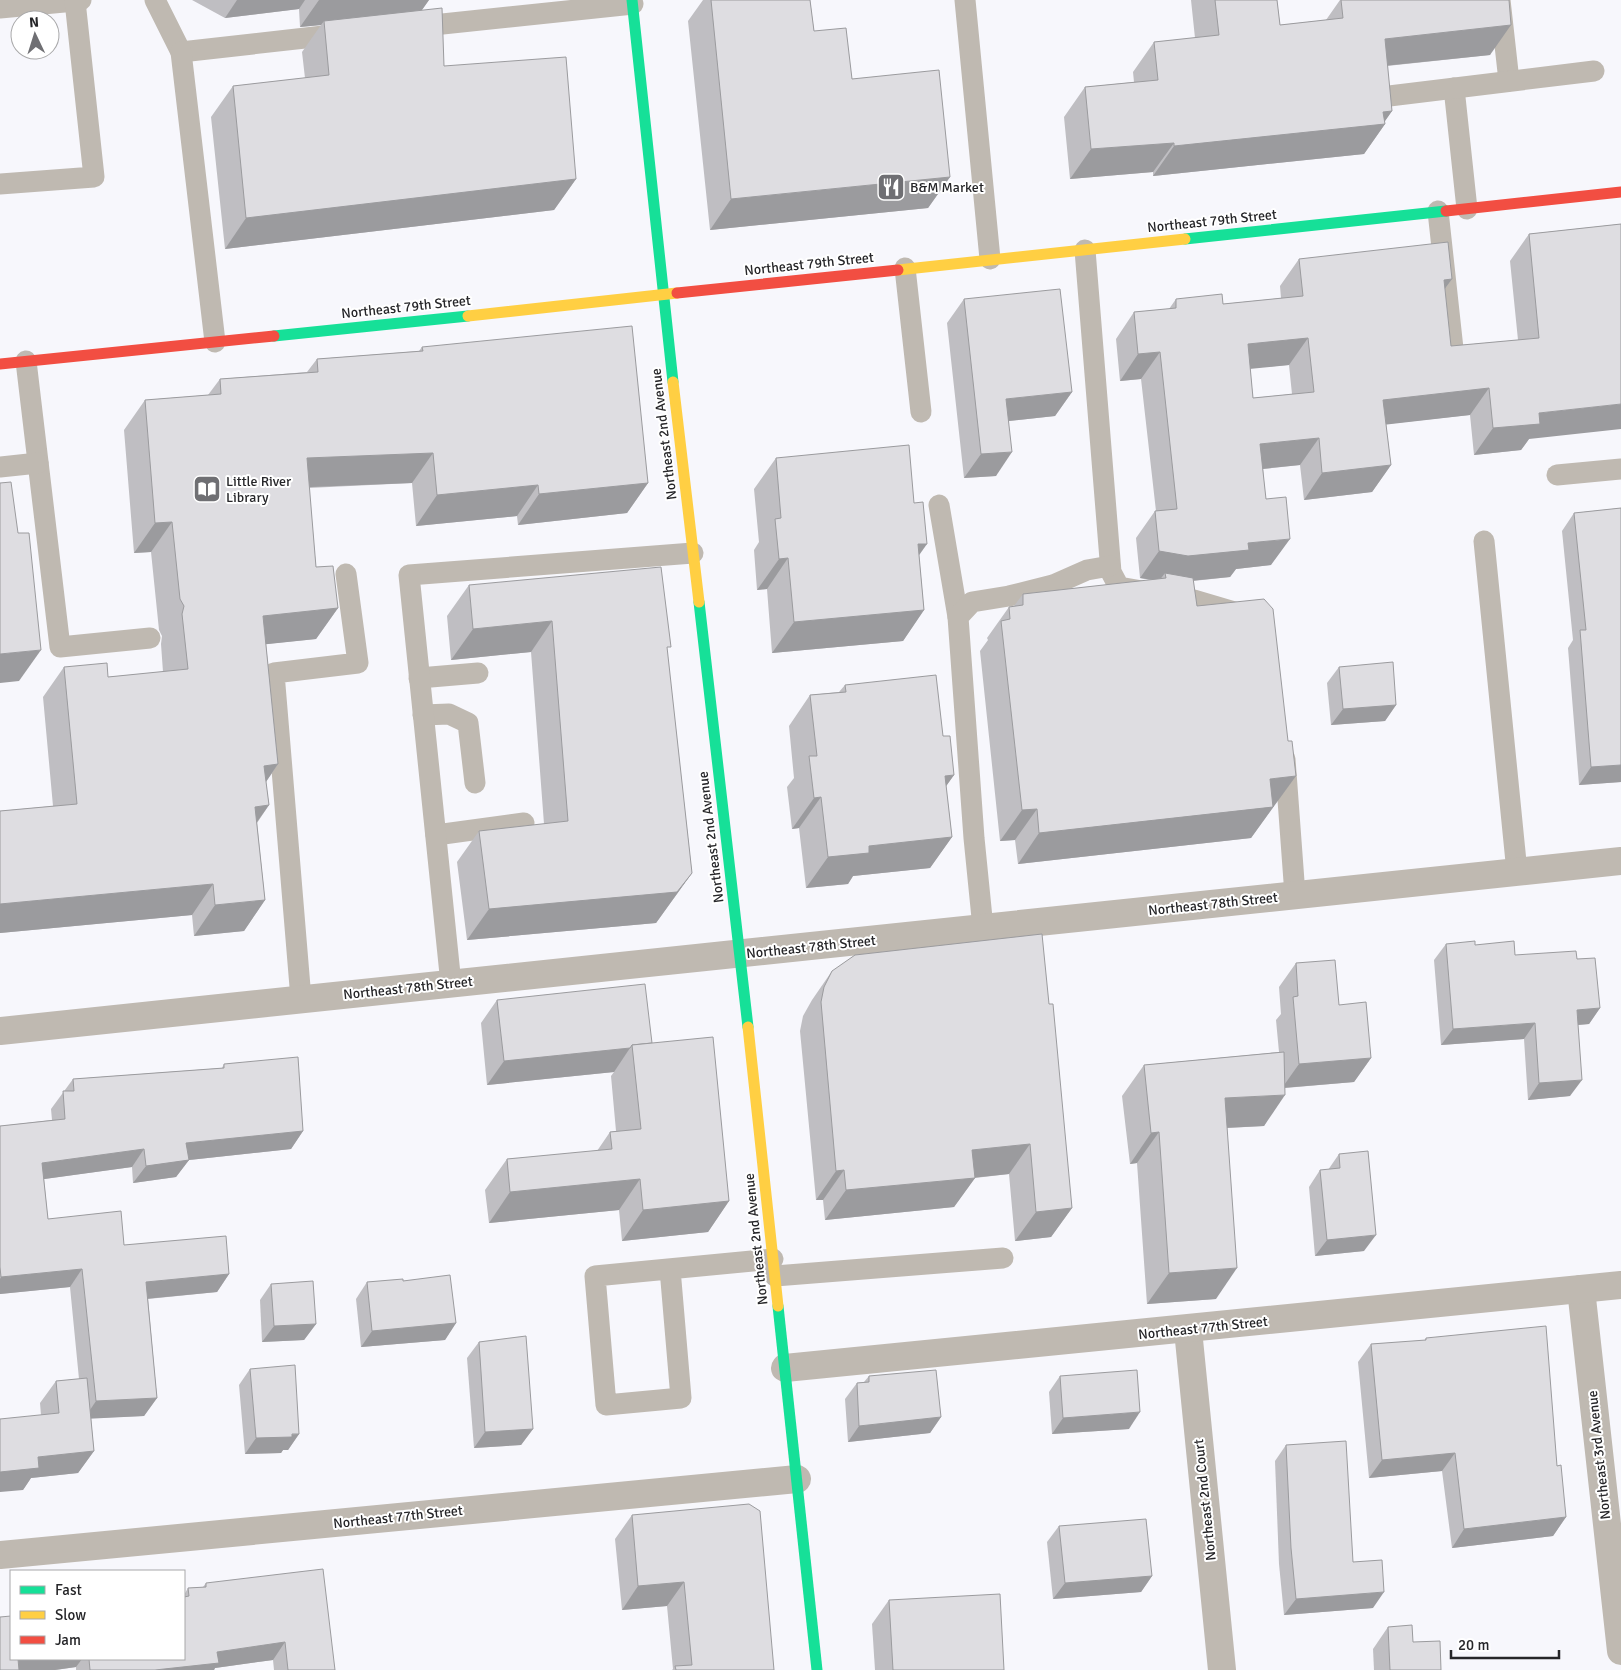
<svg xmlns="http://www.w3.org/2000/svg" width="1621" height="1670" viewBox="0 0 1621 1670" font-family="Signika,sans-serif">
	<style>
		.lines { fill: none; stroke-linecap: round; stroke-linejoin: round }
		.lane { stroke: #bfb9b1; stroke-width: 21 }
		.street { stroke: #bfb9b1; stroke-width: 28 }
		.fast { stroke: #16e098; stroke-width: 11 }
		.slow { stroke: #ffcf43; stroke-width: 11 }
		.jam { stroke: #f24e42; stroke-width: 11 }
		.wall { fill: #bfbec2; fill-rule: evenodd }
		.shaded-wall { fill: #9b9b9e }
		.building { fill: #dedde1; stroke: #9b9b9e; fill-rule: evenodd }
		.labels { text-anchor: middle; dominant-baseline: central; stroke-width: 4; stroke-linejoin: round; paint-order: stroke }
		.poi-label { font-size: 14px; fill: #262629; stroke: #fff; text-anchor: start }
		.street-label { font-size: 14px; fill: #262629; stroke: #fff }
	</style>
	<rect width="100%" height="100%" fill="#f7f7fc"/>
	<g class="lines">
		<g class="lane">
			<polyline points="155,0 181,52 341,34"/>
			<polyline points="965,0 990,259"/>
			<polyline points="1500,0 1509,81"/>
			<polyline points="0,8 75,1"/>
			<polyline points="414,27 633,4"/>
			<polyline points="181,52 215,342"/>
			<polyline points="1454,88 1467,209"/>
			<polyline points="1381,97 1594,71"/>
			<polyline points="0,184 94,177 75,1 81,0"/>
			<polyline points="1438,211 1454,358"/>
			<polyline points="1085,250 1111,572 1119,587 1194,600 1238,613"/>
			<polyline points="905,268 921,412"/>
			<polyline points="26,361 60,647 150,638"/>
			<polyline points="0,467 38,463"/>
			<polyline points="1557,475 1621,469"/>
			<polyline points="939,505 958,617"/>
			<polyline points="1484,541 1517,872"/>
			<polyline points="419,678 478,673"/>
			<polyline points="423,715 449,714 468,723 475,783"/>
			<polyline points="1285,759 1295,895"/>
			<polyline points="436,835 524,823"/>
			<polyline points="983,928 974,838 958,617 972,602 1009,596 1053,585 1087,570 1110,566"/>
			<polyline points="451,984 409,575 693,553"/>
			<polyline points="301,999 274,673 358,663 346,574"/>
			<polyline points="670,1269 681,1398 606,1405 595,1276 773,1259"/>
			<polyline points="775,1276 1003,1258"/>
		</g>
		<g class="street">
			<polyline points="0,1031 1621,861"/>
			<polyline points="1581,1289 1621,1651"/>
			<polyline points="1188,1330 1222,1670"/>
			<polyline points="785,1368 1621,1285"/>
			<polyline points="0,1555 797,1479"/>
		</g>
		<g class="fast">
			<polyline points="632,0 673,382"/>
			<polyline points="1185,239 1446,211"/>
			<polyline points="274,336 468,316"/>
			<polyline points="699,602 748,1027"/>
			<polyline points="778,1306 817,1670"/>
		</g>
		<g class="slow">
			<polyline points="898,270 1185,239"/>
			<polyline points="468,316 677,293"/>
			<polyline points="673,382 699,602"/>
			<polyline points="748,1027 778,1306"/>
		</g>
		<g class="jam">
			<polyline points="1446,211 1621,192"/>
			<polyline points="677,293 898,270"/>
			<polyline points="0,364 274,336"/>
		</g>
	</g>
	<g class="wall">
		<polygon points="192,0 429,0 422,10 444,66 576,179 554,210 225,249 211,117 233,86 305,78 302,52 321,25 300,27 299,9 225,18"/>
		<polygon points="703,0 810,0 814,31 852,79 950,177 928,208 710,230 688,21"/>
		<polygon points="1191,0 1277,0 1280,25 1326,20 1340,0 1509,0 1490,55 1387,66 1392,111 1384,122 1385,124 1364,154 1153,176 1153,172 1070,179 1064,117 1085,87 1134,82 1133,72 1154,42 1195,38"/>
		<path d="M1621,224L1529,439L1521,450L1474,455L1470,415L1386,424L1391,465L1372,492L1304,500L1300,465L1263,469L1271,565L1236,569L1230,577L1193,581L1197,606L1274,807H1273L1251,838L1018,864L1015,840L1000,841L980,651L988,640L987,638L1009,607L1014,606L1023,594L1152,580L1140,578L1136,538L1155,511H1156L1141,379L1120,381L1116,339L1134,312L1169,309L1176,299L1223,304L1281,298L1280,286L1299,259L1452,279L1445,289L1451,346L1518,340L1510,261L1529,234ZM1289,365L1292,394L1253,398L1250,368Z"/>
		<polygon points="964,299 1072,392 1055,416 1009,421 996,476 964,478 947,323"/>
		<polygon points="422,347 648,483 627,513 518,525 517,516 416,526 412,483 309,488 316,567 338,608 316,639 266,644 278,764 266,782 269,805 257,823 265,900 244,931 194,936 192,915 0,933 0,811 53,806 43,697 64,667 108,677 163,672 161,644 162,636 159,630 151,552 134,553 124,430 145,400 208,395 220,379 307,372 317,359 419,351"/>
		<polygon points="776,458 919,555 924,610 903,641 772,653 767,589 757,590 754,550 759,542 754,489"/>
		<polygon points="1621,508 1621,782 1579,785 1568,648 1573,640 1562,531 1574,513"/>
		<polygon points="469,585 667,651 692,873 656,923 467,940 457,862 479,831 544,824 531,652 451,660 447,616"/>
		<polygon points="1339,667 1396,705 1385,721 1331,725 1327,683"/>
		<polygon points="845,685 943,736 954,775 946,786 952,837 930,868 853,876 848,884 806,888 799,828 792,829 787,787 794,778 789,726 810,695 839,692"/>
		<polygon points="1446,944 1475,945 1515,955 1577,959 1600,1008 1589,1024 1578,1025 1570,1096 1528,1100 1524,1039 1441,1045 1434,960"/>
		<polygon points="1296,963 1339,1005 1371,1058 1354,1082 1285,1088 1264,1126 1227,1128 1216,1299 1147,1304 1137,1163 1130,1164 1122,1096 1144,1065 1279,1052 1276,1020 1281,1014 1279,987"/>
		<polygon points="832,971 1049,1004 1072,1208 1051,1237 1015,1241 1009,1174 975,1178 954,1207 825,1220 823,1200 816,1200 800,1031 803,1016 812,1000"/>
		<polygon points="497,1000 652,1043 729,1201 708,1232 622,1241 619,1210 489,1223 485,1190 507,1159 597,1151 610,1132 616,1131 611,1076 614,1072 487,1085 481,1023"/>
		<polygon points="224,1064 303,1131 291,1149 189,1160 176,1177 133,1183 132,1167 44,1179 48,1219 124,1245 229,1274 217,1292 148,1299 157,1398 144,1416 91,1418 94,1451 78,1473 31,1478 23,1490 41,1415 40,1403 56,1381 79,1379 70,1287 0,1294 0,1126 52,1120 51,1109 73,1079 222,1068"/>
		<polygon points="1339,1154 1364,1251 1315,1256 1309,1187 1320,1170 1328,1170"/>
		<polygon points="403,1281 456,1323 445,1340 361,1347 356,1299 367,1282"/>
		<polygon points="271,1284 316,1324 304,1340 262,1342 260,1300"/>
		<polygon points="1426,1338 1557,1466 1566,1517 1553,1536 1452,1548 1442,1471 1369,1478 1358,1362 1371,1344 1424,1341"/>
		<polygon points="479,1342 533,1429 521,1445 474,1448 467,1358"/>
		<polygon points="250,1369 299,1434 288,1450 283,1450 281,1453 245,1454 239,1385"/>
		<polygon points="869,1376 941,1417 930,1433 848,1442 845,1399 857,1383 864,1382"/>
		<polygon points="1060,1376 1129,1429 1052,1434 1049,1392"/>
		<polygon points="1286,1445 1353,1562 1373,1608 1284,1615 1279,1564 1275,1461"/>
		<polygon points="632,1515 774,1670 672,1670 673,1669 667,1606 622,1610 615,1539"/>
		<polygon points="1059,1526 1152,1576 1141,1592 1053,1599 1047,1542"/>
		<polygon points="206,1583 335,1670 274,1670 273,1660 215,1668 214,1670 76,1670 76,1667 55,1670 0,1670 11,1659 184,1659 184,1595 188,1588 203,1587"/>
		<polygon points="889,1600 1004,1670 875,1670 872,1624"/>
		<polygon points="1388,1627 1413,1642 1441,1670 1374,1670 1373,1649"/>
	</g>
	<g class="shaded-wall">
		<polygon points="237,0 305,0 299,9 225,18"/>
		<polygon points="319,0 429,0 419,14 324,21 321,25 300,27"/>
		<polygon points="1511,25 1490,55 1364,68 1385,39"/>
		<polygon points="1392,111 1383,124 1385,124 1364,154 1153,176 1174,146 1383,112"/>
		<polygon points="1174,143 1153,172 1070,179 1091,149"/>
		<polygon points="950,177 928,208 710,230 731,199"/>
		<polygon points="576,179 554,210 225,249 246,218"/>
		<polygon points="1452,279 1433,305 1444,280"/>
		<polygon points="1308,338 1289,365 1229,371 1248,344"/>
		<polygon points="1160,352 1141,379 1120,381 1138,354"/>
		<polygon points="1489,388 1470,415 1365,427 1383,400"/>
		<polygon points="1072,392 1055,416 990,423 1006,399"/>
		<polygon points="1621,404 1621,429 1529,439 1521,450 1474,455 1493,428 1539,413"/>
		<polygon points="1319,438 1300,465 1242,471 1260,444"/>
		<polygon points="1012,452 996,476 964,478 981,454"/>
		<polygon points="433,453 412,483 286,488 307,458"/>
		<polygon points="1391,465 1372,492 1304,500 1322,473"/>
		<polygon points="648,483 627,513 518,525 539,494"/>
		<polygon points="538,485 517,516 416,526 437,495"/>
		<polygon points="172,522 151,552 134,553 155,523"/>
		<polygon points="1290,539 1271,565 1236,569 1230,577 1169,583 1166,578 1165,573 1159,581 1140,578 1159,551 1248,543"/>
		<polygon points="918,544 927,544 905,575"/>
		<polygon points="788,558 767,589 757,590 779,559"/>
		<polygon points="338,608 316,639 241,647 263,616"/>
		<polygon points="924,610 903,641 772,653 794,622"/>
		<polygon points="552,621 531,652 451,660 473,629"/>
		<polygon points="41,650 19,681 0,683 0,654"/>
		<polygon points="1396,705 1385,721 1331,725 1343,709"/>
		<polygon points="278,764 257,795 264,766"/>
		<polygon points="1621,765 1621,782 1579,785 1591,767"/>
		<polygon points="954,775 932,806 945,776"/>
		<polygon points="1296,776 1251,838 1018,864 1039,833 1270,779"/>
		<polygon points="821,797 799,828 792,829 814,798"/>
		<polygon points="269,805 247,836 255,807"/>
		<polygon points="1037,809 1015,840 1000,841 1022,810"/>
		<polygon points="952,837 930,868 853,876 848,884 806,888 828,857 869,846"/>
		<polygon points="692,873 656,923 467,940 489,909"/>
		<polygon points="213,884 192,915 0,933 0,904"/>
		<polygon points="265,900 244,931 194,936 215,905"/>
		<polygon points="1600,1008 1589,1024 1565,1026 1577,1010"/>
		<polygon points="1535,1023 1524,1039 1441,1045 1453,1029"/>
		<polygon points="630,1048 614,1072 487,1085 504,1061"/>
		<polygon points="1371,1058 1354,1082 1282,1088 1299,1064"/>
		<polygon points="1582,1080 1570,1096 1528,1100 1539,1083"/>
		<polygon points="1285,1095 1264,1126 1203,1129 1225,1098"/>
		<polygon points="303,1131 291,1149 189,1160 176,1177 133,1183 146,1166 186,1143"/>
		<polygon points="1159,1132 1137,1163 1130,1164 1151,1133"/>
		<polygon points="1030,1144 1009,1174 952,1180 972,1150"/>
		<polygon points="144,1149 132,1167 30,1181 42,1163"/>
		<polygon points="844,1170 823,1200 816,1200 836,1171"/>
		<polygon points="975,1178 954,1207 825,1220 846,1190"/>
		<polygon points="640,1179 619,1210 489,1223 510,1192"/>
		<polygon points="729,1201 708,1232 622,1241 643,1210"/>
		<polygon points="1072,1208 1051,1237 1015,1241 1036,1212"/>
		<polygon points="1376,1235 1364,1251 1315,1256 1327,1240"/>
		<polygon points="1237,1268 1216,1299 1147,1304 1169,1273"/>
		<polygon points="82,1269 70,1287 0,1294 0,1279 1,1277"/>
		<polygon points="229,1274 217,1292 134,1300 146,1282"/>
		<polygon points="456,1323 445,1340 361,1347 372,1331"/>
		<polygon points="316,1324 304,1340 262,1342 274,1326"/>
		<polygon points="157,1398 144,1416 84,1419 96,1401"/>
		<polygon points="1140,1412 1129,1429 1052,1434 1063,1418"/>
		<polygon points="941,1417 930,1433 848,1442 859,1426"/>
		<polygon points="533,1429 521,1445 474,1448 485,1432"/>
		<polygon points="299,1434 288,1450 283,1450 281,1453 245,1454 256,1438"/>
		<polygon points="94,1451 78,1473 31,1478 23,1490 0,1492 0,1472 38,1457"/>
		<polygon points="1455,1453 1442,1471 1369,1478 1382,1460"/>
		<polygon points="1566,1517 1553,1536 1452,1548 1464,1529"/>
		<polygon points="1152,1576 1141,1592 1053,1599 1065,1583"/>
		<polygon points="684,1582 667,1606 622,1610 638,1586"/>
		<polygon points="1384,1592 1373,1608 1284,1615 1296,1599"/>
		<polygon points="285,1642 273,1660 215,1668 214,1670 155,1670 217,1652"/>
		<polygon points="18,1659 82,1659 76,1667 55,1670 10,1670"/>
	</g>
	<g class="building">
		<polygon points="711,0 810,0 814,31 846,28 852,79 939,70 950,177 731,199"/>
		<polygon points="1215,0 1277,0 1280,25 1343,18 1341,0 1509,0 1511,25 1385,39 1392,111 1383,112 1385,124 1174,146 1174,143 1091,149 1085,87 1158,80 1154,42 1219,35"/>
		<polygon points="442,8 444,66 566,57 576,179 246,218 233,86 329,75 324,21"/>
		<path d="M1621,224V404L1539,413L1540,424L1493,428L1489,388L1383,400L1391,465L1322,473L1319,438L1260,444L1266,499L1286,497L1290,539L1248,543L1249,550L1188,556L1159,551L1155,511L1177,509L1160,352L1138,354L1134,312L1176,308V299L1222,294L1223,304L1303,296L1299,259L1448,242L1452,279L1444,280L1451,346L1539,338L1529,234ZM1308,338L1314,392L1253,398L1248,344Z"/>
		<polygon points="1060,289 1072,392 1006,399 1012,452 981,454 964,299"/>
		<polygon points="632,326 648,483 539,494 538,485 437,495 433,453 307,458 316,567 333,566 338,608 263,616 278,764 264,766 269,805 255,807 265,900 215,905 213,884 0,904 0,811 77,804 64,667 107,663 108,677 188,669 182,614 184,606 180,599 172,522 155,523 145,400 221,394 220,379 318,372 317,359 423,351 422,347"/>
		<polygon points="909,445 914,503 923,502 927,544 918,544 924,610 794,622 788,558 779,559 775,519 781,518 776,458"/>
		<polygon points="11,482 18,533 29,533 41,650 0,654 0,483"/>
		<polygon points="1621,508 1621,765 1591,767 1580,630 1586,630 1574,513"/>
		<polygon points="661,567 671,647 667,647 692,873 677,892 489,909 479,831 568,821 552,621 473,629 469,585"/>
		<polygon points="1165,573 1193,578 1197,606 1264,599 1273,609 1288,741 1292,741 1296,776 1270,779 1273,807 1039,833 1037,809 1022,810 1001,621 1010,619 1009,607 1023,605 1023,594 1166,578"/>
		<polygon points="1393,662 1396,705 1343,709 1339,667"/>
		<polygon points="936,675 943,736 950,736 954,775 945,776 952,837 869,846 869,853 828,857 821,797 814,798 809,756 817,756 810,695 846,692 845,685"/>
		<polygon points="1042,934 1049,1004 1053,1004 1072,1208 1036,1212 1030,1144 972,1150 975,1178 846,1190 844,1170 836,1171 821,1002 824,987 832,971 855,955"/>
		<polygon points="1475,941 1475,945 1514,941 1515,955 1576,951 1577,959 1595,958 1600,1008 1577,1010 1582,1080 1539,1083 1535,1023 1453,1029 1446,944"/>
		<polygon points="1335,960 1339,1005 1366,1002 1371,1058 1299,1064 1293,997 1298,996 1296,963"/>
		<polygon points="645,984 652,1043 632,1045 630,1048 504,1061 497,1000"/>
		<polygon points="713,1037 729,1201 643,1210 640,1179 510,1192 507,1159 612,1149 610,1132 641,1129 632,1045"/>
		<polygon points="1284,1052 1285,1095 1225,1098 1237,1268 1169,1273 1159,1132 1151,1133 1144,1065"/>
		<polygon points="298,1057 303,1131 186,1143 189,1160 146,1166 144,1149 42,1163 48,1219 121,1211 124,1245 226,1236 229,1274 146,1282 157,1398 96,1401 82,1269 1,1277 0,1267 0,1126 65,1119 63,1091 74,1091 73,1079 224,1068 224,1064"/>
		<polygon points="1368,1151 1376,1235 1327,1240 1320,1170 1340,1168 1339,1154"/>
		<polygon points="450,1275 456,1323 372,1331 367,1282 403,1279 403,1281"/>
		<polygon points="313,1281 316,1324 274,1326 271,1284"/>
		<polygon points="1546,1326 1557,1466 1561,1465 1566,1517 1464,1529 1455,1453 1382,1460 1371,1344 1426,1340 1426,1338"/>
		<polygon points="526,1336 533,1429 485,1432 479,1342"/>
		<polygon points="295,1365 299,1434 292,1434 292,1437 256,1438 250,1369"/>
		<polygon points="936,1370 941,1417 859,1426 857,1383 869,1382 869,1376"/>
		<polygon points="1137,1370 1140,1412 1063,1418 1060,1376"/>
		<polygon points="87,1378 94,1451 38,1457 39,1468 0,1472 0,1419 59,1413 56,1381"/>
		<polygon points="1346,1441 1353,1562 1382,1560 1384,1592 1296,1599 1291,1548 1286,1445"/>
		<polygon points="749,1504 760,1511 774,1670 676,1670 675,1666 692,1665 684,1582 638,1586 632,1515"/>
		<polygon points="1146,1519 1152,1576 1065,1583 1059,1526"/>
		<polygon points="323,1569 335,1670 288,1670 285,1642 217,1652 219,1663 155,1670 90,1670 89,1659 184,1659 184,1597 189,1596 188,1588 206,1587 206,1583"/>
		<polygon points="1000,1594 1004,1670 893,1670 889,1600"/>
		<polygon points="11,1616 11,1659 21,1659 18,1659 19,1670 0,1670 0,1617"/>
		<polygon points="1412,1625 1413,1642 1440,1641 1441,1670 1390,1670 1388,1627"/>
	</g>
	<defs>
		<g id="restaurant-square" transform="scale(1.4375)"><rect x="-9" y="-9" width="18" height="18" rx="4" fill="#6f6f73" stroke="#fff"/><path d="M-5-6h1v4h1v-4h1v4h1v-4h1v5L-1.5 .5V6h-2V.5L-5-1ZM5-6V6H3V1.5H1.5Q1.5-4 5-6Z" fill="#fff"/></g>
		<g id="library-square" transform="scale(1.4375)"><rect x="-9" y="-9" width="18" height="18" rx="4" fill="#6f6f73" stroke="#fff"/><path d="M-6-4Q-3-5.5-.7-3.5V5Q-3 3-6 4ZM6-4Q3-5.5 .7-3.5V5Q3 3 6 4Z" fill="#fff"/></g>
	</defs>
	<g fill-rule="evenodd">
		<use href="#restaurant-square" x="891" y="187"/>
		<use href="#library-square" x="207" y="489"/>
	</g>
	<g class="labels">
		<g class="poi-label">
			<text x="910" y="187">B&amp;M Market</text>
			<text x="226" y="481">Little River<tspan x="226" dy="16">Library</tspan></text>
		</g>
		<g class="street-label">
			<text transform="translate(1212 221) rotate(-6)">Northeast 79th Street</text>
			<text transform="translate(809 264) rotate(-6)">Northeast 79th Street</text>
			<text transform="translate(406 307) rotate(-6)">Northeast 79th Street</text>
			<text transform="translate(664 434) rotate(-97)">Northeast 2nd Avenue</text>
			<text transform="translate(711 837) rotate(-97)">Northeast 2nd Avenue</text>
			<text transform="translate(1213 904) rotate(-6)">Northeast 78th Street</text>
			<text transform="translate(811 947) rotate(-6)">Northeast 78th Street</text>
			<text transform="translate(408 988) rotate(-6)">Northeast 78th Street</text>
			<text transform="translate(756 1239) rotate(-96)">Northeast 2nd Avenue</text>
			<text transform="translate(1203 1328) rotate(-6)">Northeast 77th Street</text>
			<text transform="translate(1599 1455) rotate(-96)">Northeast 3rd Avenue</text>
			<text transform="translate(1205 1500) rotate(-96)">Northeast 2nd Court</text>
			<text transform="translate(398 1517) rotate(-6)">Northeast 77th Street</text>
		</g>
	</g>
	<rect x="10" y="1570" width="175" height="90" fill="#ffffff" stroke="#a8a8a9"/>
	<rect x="20" y="1586" width="25" height="8" fill="#16e098" stroke="#a8a8a9"/>
	<text x="55" y="1595" font-size="15" fill="#262629">Fast</text>
	<rect x="20" y="1611" width="25" height="8" fill="#ffcf43" stroke="#a8a8a9"/>
	<text x="55" y="1620" font-size="15" fill="#262629">Slow</text>
	<rect x="20" y="1636" width="25" height="8" fill="#f24e42" stroke="#a8a8a9"/>
	<text x="55" y="1645" font-size="15" fill="#262629">Jam</text>
	<g transform="translate(35 35) rotate(356)"><circle r="24" fill="#ffffff" stroke="#a8a8a9"/>
	<path d="M0-4L9 19L0 12L-9 19Z" fill="#6f6f73"/>
	<text y="-8" font-size="14" font-weight="bold" text-anchor="middle" fill="#262629">N</text>
	</g>
	<path d="M1451 1650v8h108v-8" fill="none" stroke="#262629" stroke-width="2.5"/>
	<text x="1458" y="1650" font-size="15" fill="#262629" stroke="#ffffff" stroke-width="4" paint-order="stroke">20 m</text>
</svg>
